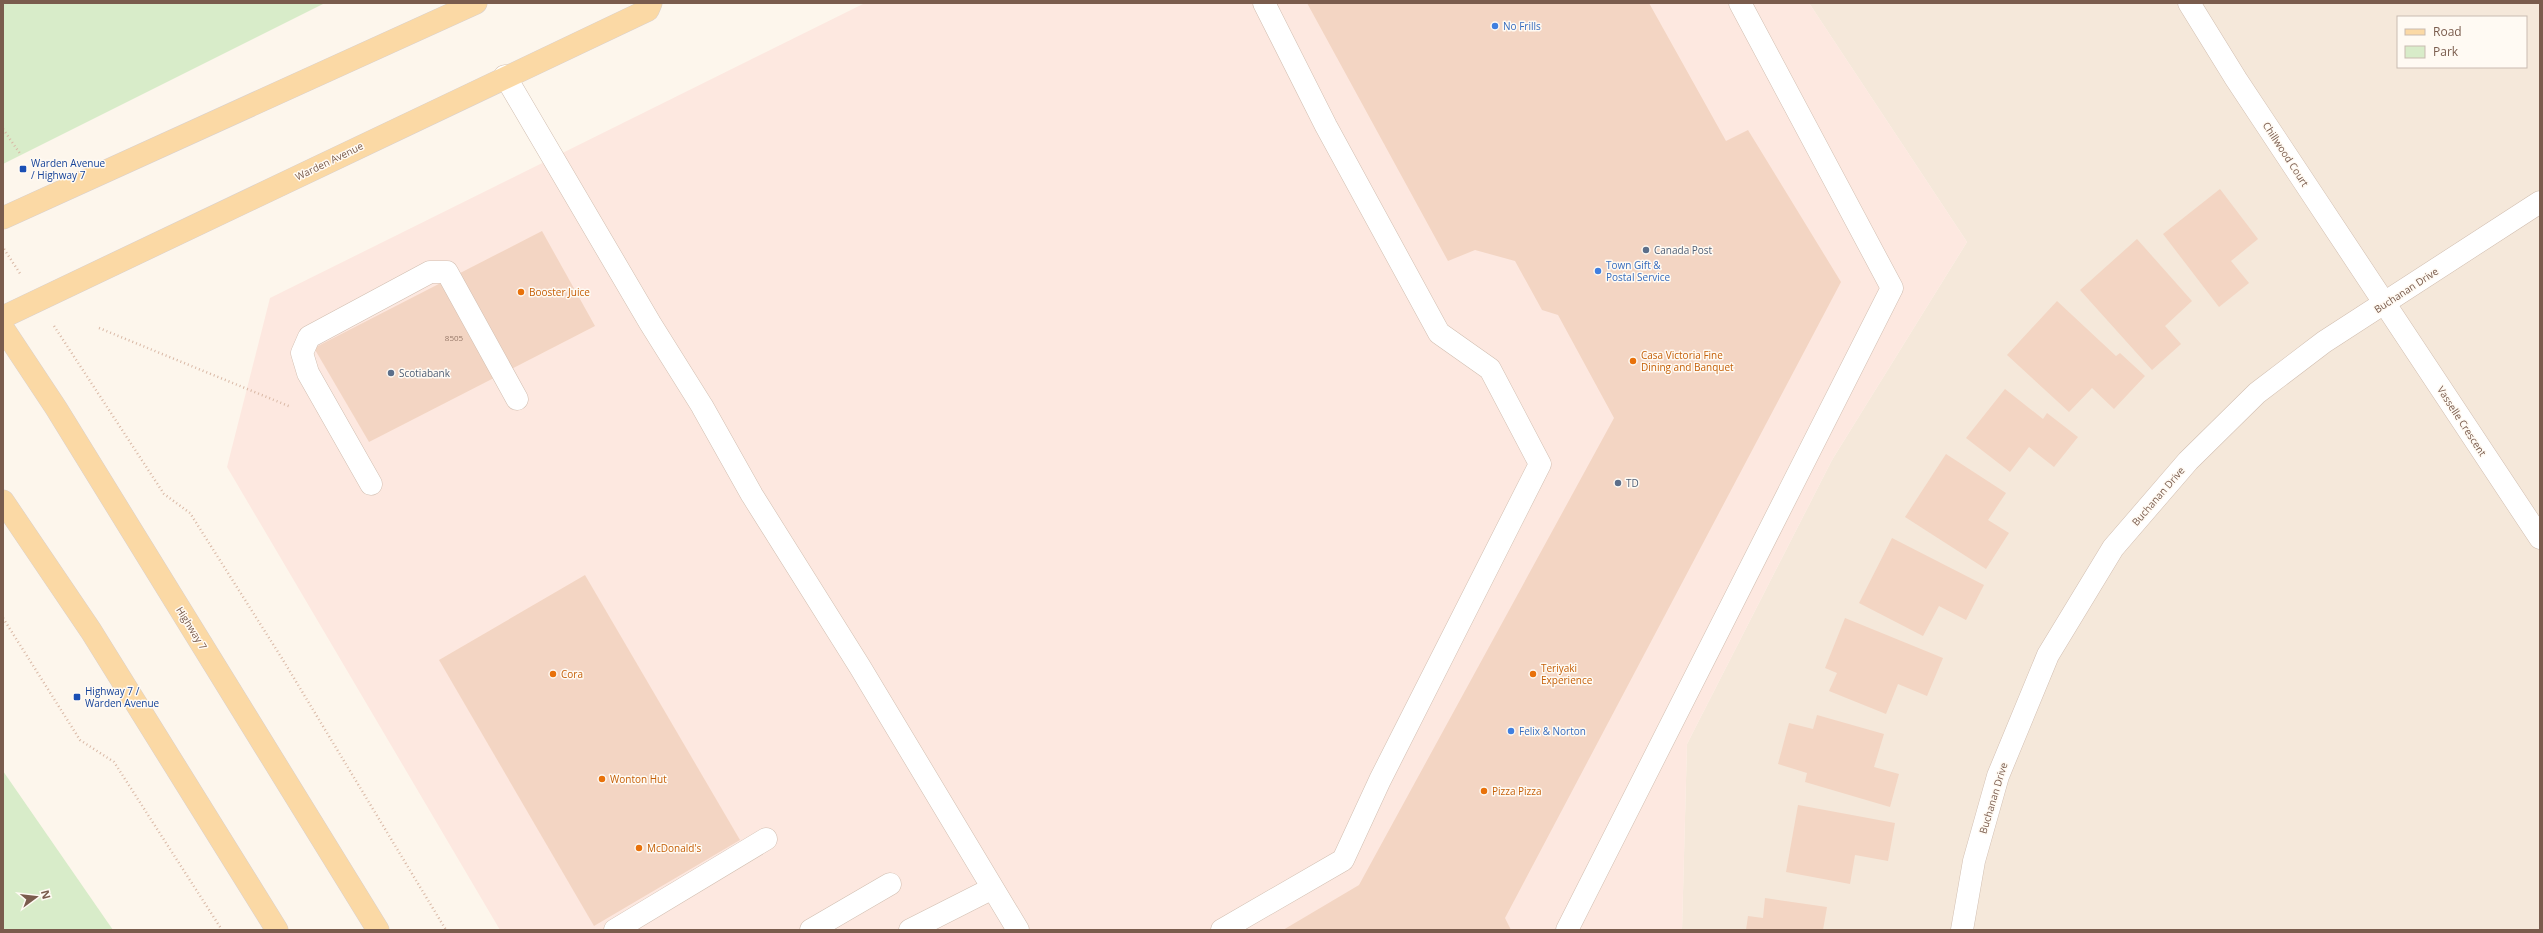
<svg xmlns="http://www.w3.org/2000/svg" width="2543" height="933" viewBox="0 0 2543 933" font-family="'Open Sans',sans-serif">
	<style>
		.residential { fill: #f5e8da; fill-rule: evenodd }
		.commercial { fill: #fde8e0 }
		.green { fill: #d8ecc9 }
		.building { fill: #f3d5c3 }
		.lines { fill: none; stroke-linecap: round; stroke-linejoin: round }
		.service-casing { stroke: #d1beb0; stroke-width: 23 }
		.minor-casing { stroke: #d1beb0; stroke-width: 23 }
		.tertiary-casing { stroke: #d1beb0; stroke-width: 23 }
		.primary-casing { stroke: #dad1cd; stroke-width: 23 }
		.path { stroke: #d9b8a5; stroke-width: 2.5; stroke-dasharray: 1 3; stroke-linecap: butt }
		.service { stroke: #fff; stroke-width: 22 }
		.minor { stroke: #fff; stroke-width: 22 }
		.tertiary { stroke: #fff; stroke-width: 22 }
		.primary { stroke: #fbd9a5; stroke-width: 22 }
		.shop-dot { fill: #3f7fe0; stroke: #fffaf3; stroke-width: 1.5 }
		.transit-dot { fill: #1a4fb4; stroke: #fffaf3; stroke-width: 1.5 }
		.service-dot { fill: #5c6f8a; stroke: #fffaf3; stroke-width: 1.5 }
		.food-dot { fill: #e8710a; stroke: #fffaf3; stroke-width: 1.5 }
		.labels { text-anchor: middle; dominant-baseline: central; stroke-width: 3; stroke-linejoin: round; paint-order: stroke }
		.number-label { font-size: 8px; fill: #987a6a }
		.shop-label { font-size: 10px; fill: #366cbe; stroke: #fffaf3; text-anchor: start }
		.street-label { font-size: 10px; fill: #7a5c4d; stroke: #fffaf3 }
		.transit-label { font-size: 10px; fill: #164399; stroke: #fffaf3; text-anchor: start }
		.service-label { font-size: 10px; fill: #4e5e75; stroke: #fffaf3; text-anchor: start }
		.food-label { font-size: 10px; fill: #c56008; stroke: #fffaf3; text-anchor: start }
	</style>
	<rect width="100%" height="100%" fill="#fdf6ec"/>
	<path class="residential" d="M1809,3H2540V930H1682L1687,744L1832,460L1967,242ZM2398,17H2526V67H2398Z"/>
	<polygon class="commercial" points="865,3 1809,3 1967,242 1832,460 1687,744 1682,930 500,930 227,467 270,298"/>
	<g class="green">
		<polygon points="3,3 325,3 3,164"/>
		<polygon points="3,771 113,930 3,930"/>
	</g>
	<g class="building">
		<polygon points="1307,3 1649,3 1726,141 1748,130 1841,282 1505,918 1511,930 1283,930 1359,885 1614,418 1558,315 1542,310 1515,261 1475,250 1448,261"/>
		<polygon points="2220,189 2258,239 2231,261 2249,283 2219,307 2163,234"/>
		<polygon points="542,231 595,326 369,442 314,348"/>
		<polygon points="2137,239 2192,301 2165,326 2181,344 2152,370 2080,290"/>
		<polygon points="2057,301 2116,356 2120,353 2145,376 2114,409 2092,388 2069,412 2007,355"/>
		<polygon points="2005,389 2043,419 2047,413 2078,437 2054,467 2029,447 2010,472 1966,438"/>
		<polygon points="1946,454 2006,493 1988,520 2009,533 1986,569 1905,517"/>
		<polygon points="1892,538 1984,585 1966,620 1939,606 1923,636 1859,603"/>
		<polygon points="585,575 740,840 594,926 439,660"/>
		<polygon points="1845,618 1943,658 1927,696 1898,684 1886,714 1829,691 1837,673 1825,668"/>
		<polygon points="1817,715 1884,734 1874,767 1899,774 1890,807 1805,782 1807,773 1778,764 1789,723 1813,729"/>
		<polygon points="1798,805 1895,823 1888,861 1855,855 1850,884 1786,872"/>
		<polygon points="1765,898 1827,907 1823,930 1746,930 1748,916 1763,918"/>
	</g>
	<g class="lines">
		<g class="service-casing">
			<g id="service">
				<polyline points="505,76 650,323 702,406 752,495 860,667 1018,930"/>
				<polyline points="371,484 308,373 302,353 309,337 430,272 447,272 517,399"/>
				<polyline points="615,930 766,839"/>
				<polyline points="811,930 890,884"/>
				<polyline points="910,930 991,889"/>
				<polyline points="1222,930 1343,860 1380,780 1540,464 1490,369 1439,333 1326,126 1264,3"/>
				<polyline points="1567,930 1892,288 1740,3"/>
			</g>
		</g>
		<g class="minor-casing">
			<polyline id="minor" points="2189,3 2236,79 2540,538"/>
		</g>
		<g class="tertiary-casing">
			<polyline id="tertiary" points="1962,930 1974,861 1998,776 2048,655 2113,548 2188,461 2257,393 2324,342 2540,202"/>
		</g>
		<g class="primary-casing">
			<g id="primary">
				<polyline points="3,218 476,3"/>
				<polyline points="3,317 648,10 651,3"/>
				<polyline points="3,328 56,408 378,930"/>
				<polyline points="3,501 91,631 277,930"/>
			</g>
		</g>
		<g class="path">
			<polyline points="3,129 21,155"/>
			<polyline points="4,249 21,275"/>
			<polyline points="54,326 164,494 190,513 283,660 446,930"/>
			<polyline points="99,328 291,407"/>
			<polyline points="3,618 80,740 114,762 222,930"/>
		</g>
		<use href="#service" class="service"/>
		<use href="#minor" class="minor"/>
		<use href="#tertiary" class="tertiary"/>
		<use href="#primary" class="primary"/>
	</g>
	<g class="shop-dot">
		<circle cx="1495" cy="26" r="4"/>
		<circle cx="1598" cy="271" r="4"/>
		<circle cx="1511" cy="731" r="4"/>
	</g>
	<g class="transit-dot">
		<rect x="19" y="165" width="8" height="8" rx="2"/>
		<rect x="73" y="693" width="8" height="8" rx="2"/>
	</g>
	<g class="service-dot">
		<circle cx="1646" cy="250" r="4"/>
		<circle cx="391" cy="373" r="4"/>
		<circle cx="1618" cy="483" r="4"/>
	</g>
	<g class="food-dot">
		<circle cx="521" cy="292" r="4"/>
		<circle cx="1633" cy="361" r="4"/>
		<circle cx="553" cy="674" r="4"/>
		<circle cx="1533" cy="674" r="4"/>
		<circle cx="602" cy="779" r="4"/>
		<circle cx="1484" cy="791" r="4"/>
		<circle cx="639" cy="848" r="4"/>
	</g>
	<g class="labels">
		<g class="number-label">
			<text x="454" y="337">8505</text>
		</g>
		<g class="shop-label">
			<text x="1503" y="26">No Frills</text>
			<text x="1606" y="265">Town Gift &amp;<tspan x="1606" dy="12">Postal Service</tspan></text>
			<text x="1519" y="731">Felix &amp; Norton</text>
		</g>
		<g class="street-label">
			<text transform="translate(2286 154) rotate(57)">Chillwood Court</text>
			<text transform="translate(329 161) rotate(-26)">Warden Avenue</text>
			<text transform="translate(2406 290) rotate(-33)">Buchanan Drive</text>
			<text transform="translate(2462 421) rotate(57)">Vasselle Crescent</text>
			<text transform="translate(2158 496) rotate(-49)">Buchanan Drive</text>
			<text transform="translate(192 628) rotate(58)">Highway 7</text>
			<text transform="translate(1993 798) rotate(-73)">Buchanan Drive</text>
		</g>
		<g class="transit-label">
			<text x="31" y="163">Warden Avenue<tspan x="31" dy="12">/ Highway 7</tspan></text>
			<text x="85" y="691">Highway 7 /<tspan x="85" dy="12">Warden Avenue</tspan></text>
		</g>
		<g class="service-label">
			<text x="1654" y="250">Canada Post</text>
			<text x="399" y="373">Scotiabank</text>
			<text x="1626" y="483">TD</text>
		</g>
		<g class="food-label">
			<text x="529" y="292">Booster Juice</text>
			<text x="1641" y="355">Casa Victoria Fine<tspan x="1641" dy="12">Dining and Banquet</tspan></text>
			<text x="1541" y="668">Teriyaki<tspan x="1541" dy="12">Experience</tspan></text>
			<text x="561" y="674">Cora</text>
			<text x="610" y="779">Wonton Hut</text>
			<text x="1492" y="791">Pizza Pizza</text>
			<text x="647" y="848">McDonald's</text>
		</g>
	</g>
	<rect width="2543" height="933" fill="none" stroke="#7a5c4d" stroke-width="8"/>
	<rect x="2397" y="16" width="130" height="52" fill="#fffaf3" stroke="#cabbb1"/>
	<rect x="2405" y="29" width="20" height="6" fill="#fbd9a5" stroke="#cabbb1"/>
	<text x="2433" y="36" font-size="12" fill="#7a5c4d">Road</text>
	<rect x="2405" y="46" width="20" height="12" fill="#d8ecc9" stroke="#cabbb1"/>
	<text x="2433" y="56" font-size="12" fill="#7a5c4d">Park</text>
	<g transform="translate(36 897) rotate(75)" stroke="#fffaf3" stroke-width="3" paint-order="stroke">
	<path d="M0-3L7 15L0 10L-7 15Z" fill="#7a5c4d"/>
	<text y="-6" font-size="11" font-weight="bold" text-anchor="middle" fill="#7a5c4d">N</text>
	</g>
</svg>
